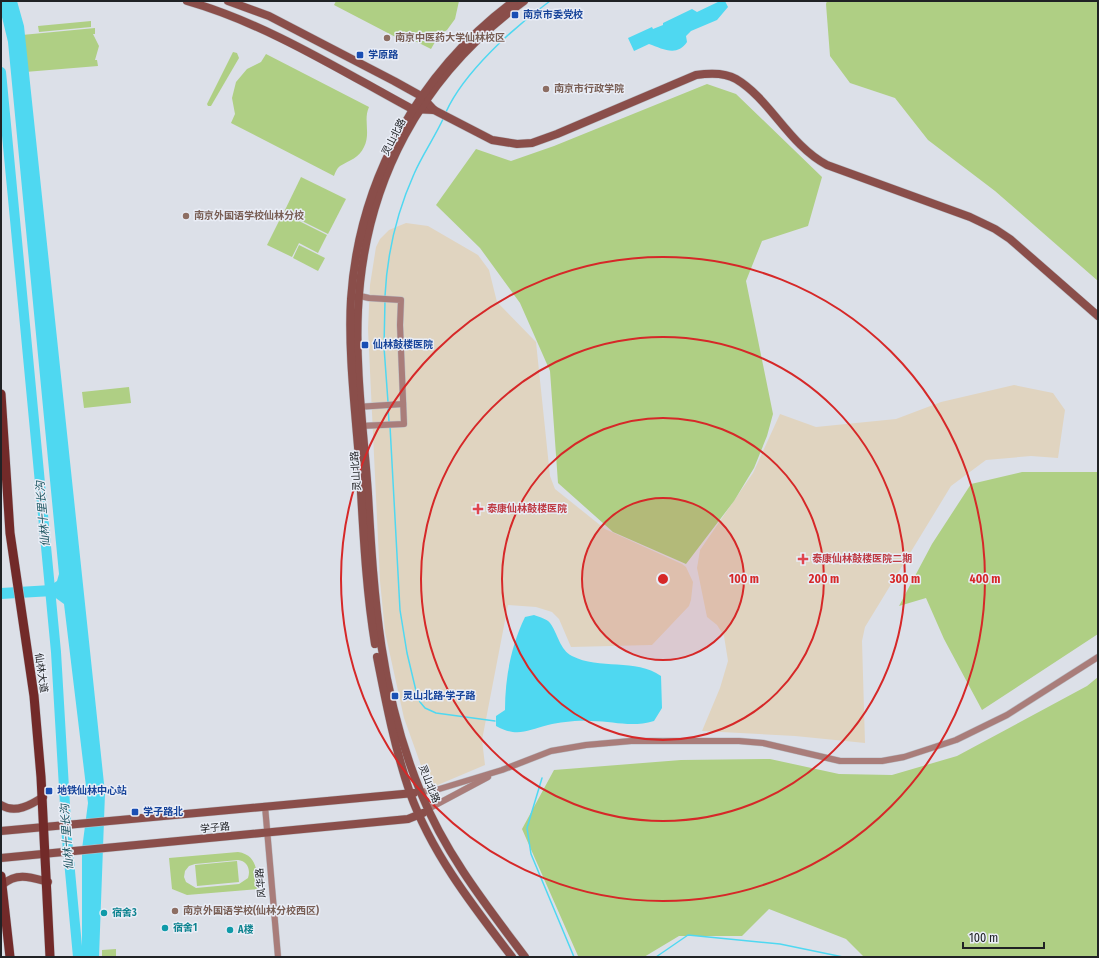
<svg xmlns="http://www.w3.org/2000/svg" width="1099" height="958" viewBox="0 0 1099 958" font-family="'Fira Sans Condensed','Noto Sans SC',sans-serif">
	<style>
		.medical { fill: #e0d4c0 }
		.green { fill: #afcf84; fill-rule: evenodd }
		.water { fill: #4fd8f1 }
		.lines { fill: none; stroke-linecap: round; stroke-linejoin: round }
		.stream { stroke: #4fd8f1; stroke-width: 1.5 }
		.river { stroke: #4fd8f1; stroke-width: 10 }
		.street-casing { stroke: #babec5; stroke-width: 7 }
		.secondary-casing { stroke: #babec5; stroke-width: 9 }
		.primary-casing { stroke: #babec5; stroke-width: 10 }
		.street { stroke: #a97d7a; stroke-width: 6 }
		.secondary { stroke: #8a4e4a; stroke-width: 8 }
		.primary { stroke: #722a29; stroke-width: 9 }
		.ring { fill: none; stroke: #d62828; stroke-width: 2 }
		.transit-dot { fill: #1a4fb4; stroke: #e9edf6; stroke-width: 1.5 }
		.education-dot { fill: #8d6e63; stroke: #e9edf6; stroke-width: 1.5 }
		.health-dot { fill: #e0444e; stroke: #e9edf6; stroke-width: 1.5 }
		.culture-dot { fill: #0f9aa8; stroke: #e9edf6; stroke-width: 1.5 }
		.labels { text-anchor: middle; dominant-baseline: central; stroke-width: 3; stroke-linejoin: round; paint-order: stroke }
		.transit-label { font-size: 10px; font-weight: bold; fill: #164399; stroke: #e9edf6; text-anchor: start }
		.education-label { font-size: 10px; font-weight: bold; fill: #785e54; stroke: #e9edf6; text-anchor: start }
		.street-label { font-size: 10px; fill: #202225; stroke: #e9edf6 }
		.health-label { font-size: 10px; font-weight: bold; fill: #be3a42; stroke: #e9edf6; text-anchor: start }
		.culture-label { font-size: 10px; font-weight: bold; fill: #0d838f; stroke: #e9edf6; text-anchor: start }
		.water-label { font-size: 11px; font-style: italic; fill: #1d5661; stroke: #e9edf6 }
		.centre { fill: #d62828; stroke: #e9edf6; stroke-width: 2 }
		.ring-label { font-size: 12px; text-anchor: middle; font-weight: bold; fill: #d62828; stroke: #e9edf6; stroke-width: 3; stroke-linejoin: round; paint-order: stroke }
	</style>
	<rect width="100%" height="100%" fill="#dce0e8"/>
	<g class="medical">
		<polygon points="406,223 428,226 478,255 489,270 497,302 536,342 550,476 555,489 605,529 682,564 686,567 693,582 691,600 689,606 652,645 571,647 559,619 552,612 536,607 508,605 482,740 485,765 433,787 428,785 404,718 385,632 380,581 368,329 370,285 376,247 380,239 389,230"/>
		<polygon points="1014,385 1053,393 1065,410 1058,458 1031,456 986,460 951,486 865,627 862,641 865,743 795,736 702,731 720,688 728,661 724,636 717,625 707,617 697,568 700,550 753,473 780,414 816,427 896,419 941,402"/>
	</g>
	<g class="green">
		<polygon points="336,1 459,1 455,19 447,30 439,35 431,49 411,39 409,44 334,5"/>
		<polygon points="827,1 1098,1 1098,281 995,191 928,140 895,98 850,83 830,56 826,4"/>
		<polygon points="91,21 91,27 39,32 38,26"/>
		<polygon points="95,28 95,34 93,34 99,46 95,60 97,60 98,66 25,72 22,35"/>
		<polygon points="233,52 237,53 239,58 211,106 208,106 207,104"/>
		<path d="M266,54L369,107C363,120 371,133 364,147C359,158 350,160 340,166C337,168 335,173 334,176L231,123L235,114L232,98L236,82L247,69L261,62Z"/>
		<polygon points="707,84 736,94 822,177 808,226 762,241 746,281 773,414 767,436 754,468 734,501 686,564 613,532 558,483 550,371 520,303 480,248 436,205 476,149 511,161 554,146"/>
		<polygon points="301,177 346,199 328,234 284,212"/>
		<polygon points="283,213 327,235 318,253 299,243 292,257 267,245"/>
		<polygon points="299,245 325,258 318,271 293,258"/>
		<polygon points="129,387 131,403 84,408 82,392"/>
		<polygon points="1022,472 1098,472 1098,634 982,710 944,639 926,598 899,606 932,544 971,484"/>
		<polygon points="1098,677 1098,957 864,957 846,939 769,909 742,936 679,936 644,957 580,957 578,956 522,829 554,770 681,760 770,759 839,774 892,775 957,756 1087,686"/>
		<path d="M238,852C258,855 257,873 258,889L187,895L172,889L169,858ZM238,860C247,861 251,869 248,878L239,884L196,888L186,882L184,877L185,871L189,866L195,864Z"/>
		<polygon points="237,861 239,882 197,886 195,865"/>
		<polygon points="116,949 116,957 102,957 102,950"/>
	</g>
	<g class="water">
		<polygon points="1,1 17,1 24,26 105,793 99,957 82,957 82,849 88,803 64,604 53,596 1,599 1,588 51,585 57,581 59,574 8,42 1,13"/>
		<path d="M720,1H725L728,7L717,20L691,31L686,36L687,42C677,57 663,49 649,44L634,51L628,38L652,27L653,29L663,25V23L692,9L697,12Z"/>
		<path d="M534,615C539,617 547,619 550,623C558,634 560,650 572,656C599,670 636,658 661,676L662,708L654,721C630,728 615,721 591,721C578,720 561,722 548,725C527,730 518,738 496,726V716L505,710C505,678 511,646 525,617Z"/>
	</g>
	<g class="lines">
		<g class="stream">
			<path d="M446,112C464,72 514,27 550,1"/>
			<path d="M385,296C387,255 397,212 414,174C422,155 435,137 444,117"/>
			<polyline points="385,300 384,347 388,402"/>
			<polyline points="388,406 389,422"/>
			<polyline points="390,426 400,610 407,653 417,695 420,702 425,708 436,713 495,721"/>
			<polyline points="542,778 527,828 531,854 574,957"/>
			<polyline points="656,957 688,935 780,944 843,957"/>
		</g>
		<polyline class="river" points="1,72 56,652 67,839 78,957"/>
		<g class="street-casing">
			<g id="street">
				<polyline points="360,296 369,298 401,300 400,325 404,424 360,426"/>
				<polyline points="357,407 403,404"/>
				<polyline points="420,792 436,790 502,770 551,751 586,745 631,741 739,741 763,743 840,761 882,761 904,757 956,740 1007,715 1098,657"/>
				<polyline points="265,806 278,957"/>
				<polyline points="428,809 488,777"/>
			</g>
		</g>
		<g class="secondary-casing">
			<g id="secondary">
				<path d="M187,1C267,24 338,69 412,109L434,110"/>
				<path d="M228,1L269,16L394,81L421,96L434,110L492,140L517,144L532,143L557,134L696,75C709,73 724,72 736,79C770,99 789,145 827,165L970,217L995,229L1010,239L1098,316"/>
				<path d="M524,1C421,76 364,182 358,310C355,370 364,434 368,494C374,598 380,695 421,793C445,853 486,905 525,957"/>
				<path d="M375,644C365,583 363,521 359,459C355,408 348,349 351,299C359,180 419,72 514,1"/>
				<path d="M377,657C386,703 395,749 410,793C432,854 473,906 512,957"/>
				<path d="M1,805C15,814 31,805 43,797"/>
				<polyline points="1,831 414,793"/>
				<polyline points="1,858 408,819 423,813"/>
				<path d="M2,885C17,872 30,877 48,882"/>
			</g>
		</g>
		<g class="primary-casing">
			<g id="primary">
				<polyline points="1,394 10,533 34,696 41,777 50,957"/>
				<polyline points="1,876 10,957"/>
			</g>
		</g>
		<use href="#street" class="street"/>
		<use href="#secondary" class="secondary"/>
		<use href="#primary" class="primary"/>
	</g>
	<circle cx="663" cy="579" r="81" fill="#d62828" fill-opacity=".12"/>
	<g class="ring">
		<circle cx="663" cy="579" r="81"/>
		<circle cx="663" cy="579" r="161"/>
		<circle cx="663" cy="579" r="242"/>
		<circle cx="663" cy="579" r="322"/>
	</g>
	<g class="transit-dot">
		<rect x="511" y="11" width="8" height="8" rx="2"/>
		<rect x="356" y="51" width="8" height="8" rx="2"/>
		<rect x="361" y="341" width="8" height="8" rx="2"/>
		<rect x="391" y="692" width="8" height="8" rx="2"/>
		<rect x="45" y="787" width="8" height="8" rx="2"/>
		<rect x="131" y="808" width="8" height="8" rx="2"/>
	</g>
	<g class="education-dot">
		<circle cx="387" cy="38" r="4"/>
		<circle cx="546" cy="89" r="4"/>
		<circle cx="186" cy="216" r="4"/>
		<circle cx="175" cy="911" r="4"/>
	</g>
	<g class="health-dot">
		<path d="M476 503h4v4h4v4h-4v4h-4v-4h-4v-4h4z"/>
		<path d="M801 553h4v4h4v4h-4v4h-4v-4h-4v-4h4z"/>
	</g>
	<g class="culture-dot">
		<circle cx="104" cy="913" r="4"/>
		<circle cx="165" cy="928" r="4"/>
		<circle cx="230" cy="930" r="4"/>
	</g>
	<g class="labels">
		<g class="transit-label">
			<text x="523" y="15">南京市委党校</text>
			<text x="368" y="55">学原路</text>
			<text x="373" y="345">仙林鼓楼医院</text>
			<text x="403" y="696">灵山北路·学子路</text>
			<text x="57" y="791">地铁仙林中心站</text>
			<text x="143" y="812">学子路北</text>
		</g>
		<g class="education-label">
			<text x="395" y="38">南京中医药大学仙林校区</text>
			<text x="554" y="89">南京市行政学院</text>
			<text x="194" y="216">南京外国语学校仙林分校</text>
			<text x="183" y="911">南京外国语学校(仙林分校西区)</text>
		</g>
		<g class="street-label">
			<text transform="translate(394 137) rotate(-63)">灵山北路</text>
			<text transform="translate(356 471) rotate(-94)">灵山北路</text>
			<text transform="translate(41 673) rotate(82)">仙林大道</text>
			<text transform="translate(429 784) rotate(68)">灵山北路</text>
			<text transform="translate(215 828) rotate(-6)">学子路</text>
			<text transform="translate(261 883) rotate(-95)">风华路</text>
		</g>
		<g class="health-label">
			<text x="487" y="509">泰康仙林鼓楼医院</text>
			<text x="812" y="559">泰康仙林鼓楼医院二期</text>
		</g>
		<g class="culture-label">
			<text x="112" y="913">宿舍3</text>
			<text x="173" y="928">宿舍1</text>
			<text x="238" y="930">A楼</text>
		</g>
		<g class="water-label">
			<text transform="translate(43 514) rotate(-95)">仙林十里长沟</text>
			<text transform="translate(67 837) rotate(-94)">仙林十里长沟</text>
		</g>
	</g>
	<circle cx="663" cy="579" r="6" class="centre"/>
	<g class="ring-label">
		<text x="744" y="583">100 m</text>
		<text x="824" y="583">200 m</text>
		<text x="905" y="583">300 m</text>
		<text x="985" y="583">400 m</text>
	</g>
	<rect width="1099" height="958" fill="none" stroke="#202225" stroke-width="4"/>
	<path d="M963 942v6h81v-6" fill="none" stroke="#202225" stroke-width="2"/>
	<text x="969" y="942" font-size="12" fill="#202225" stroke="#e9edf6" stroke-width="3" paint-order="stroke">100 m</text>
</svg>
